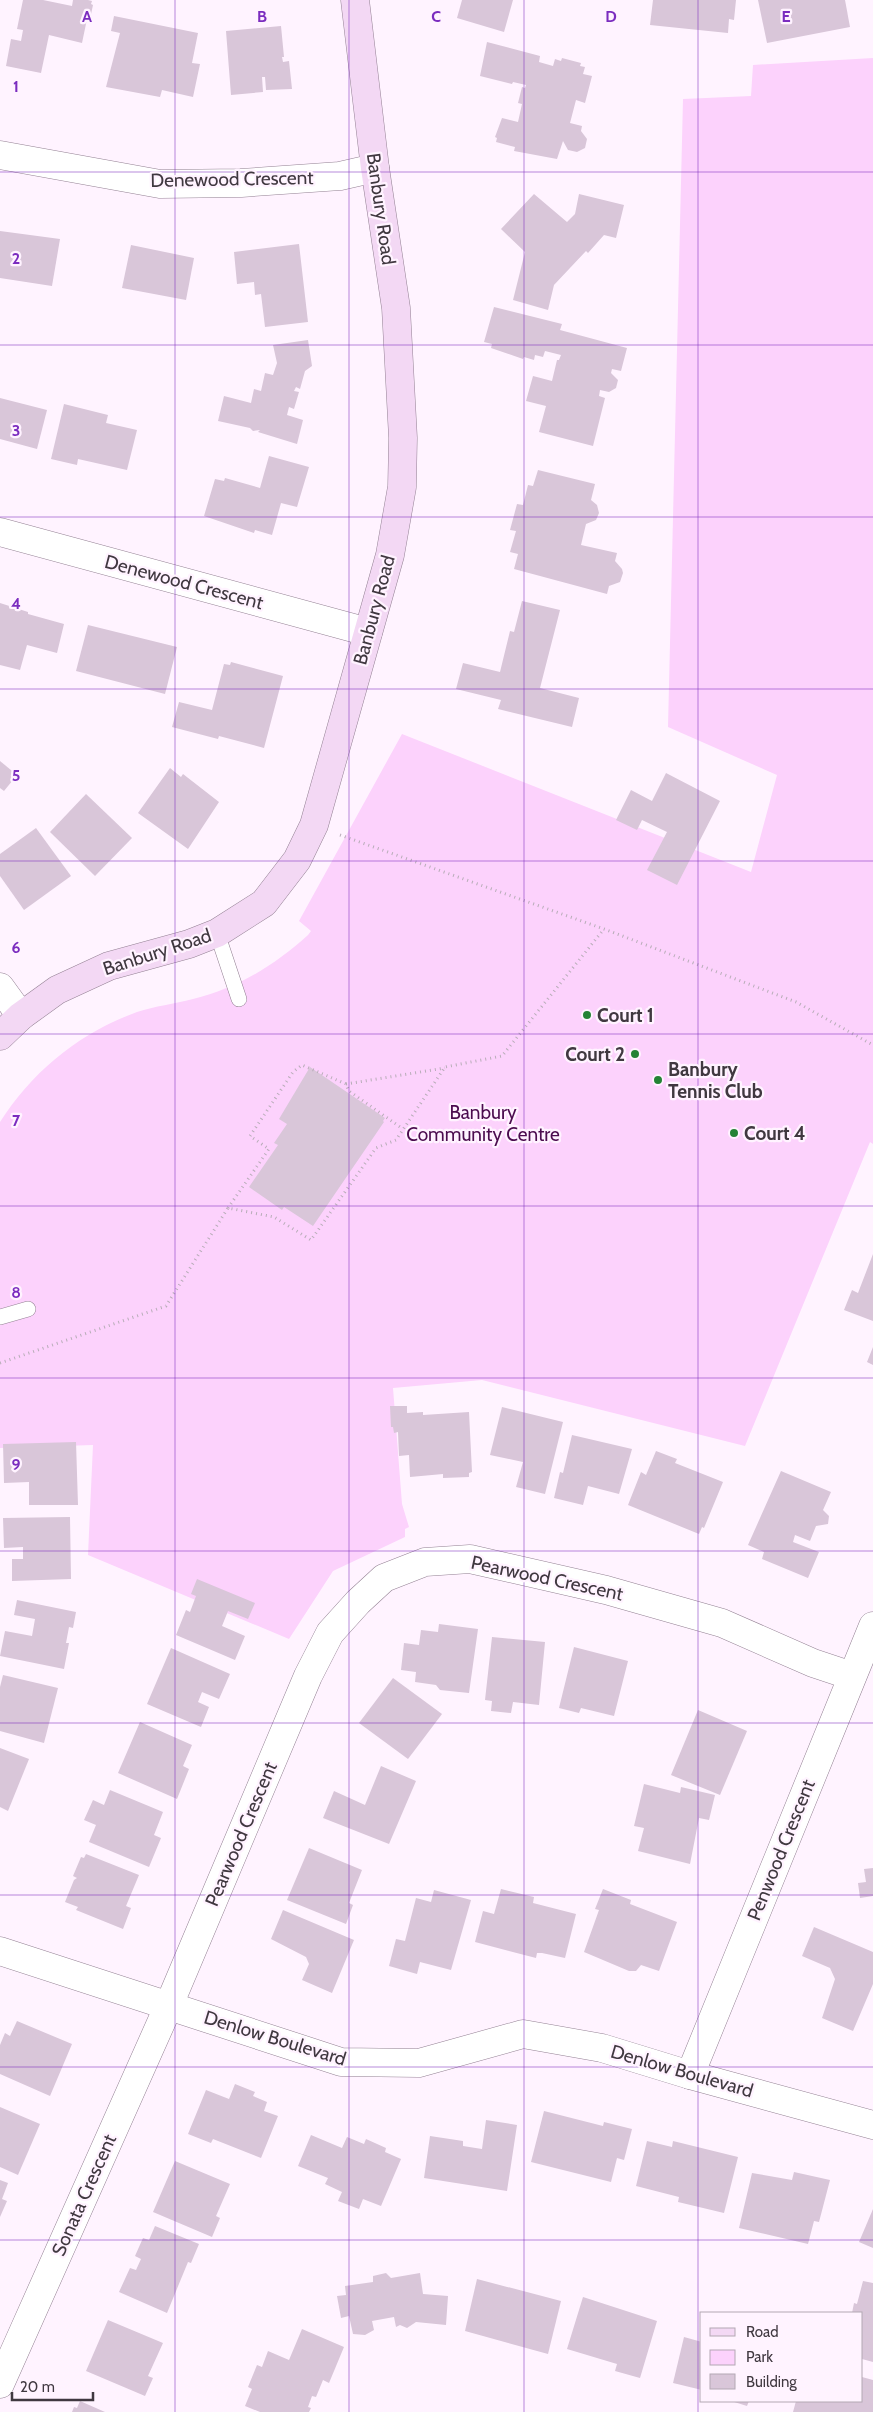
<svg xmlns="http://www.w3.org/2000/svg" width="873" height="2412" viewBox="0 0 873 2412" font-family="Cabin,sans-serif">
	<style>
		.green { fill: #fcd2fc }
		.building { fill: #d9c6d9 }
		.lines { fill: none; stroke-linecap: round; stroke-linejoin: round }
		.lane-casing { stroke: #948294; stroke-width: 16 }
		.street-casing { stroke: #948294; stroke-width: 29 }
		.secondary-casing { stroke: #948294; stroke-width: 29 }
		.path { stroke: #b8adb8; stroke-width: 3; stroke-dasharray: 1 4; stroke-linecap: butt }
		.lane { stroke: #fff; stroke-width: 15 }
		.street { stroke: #fff; stroke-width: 28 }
		.secondary { stroke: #f3d8f4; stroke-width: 28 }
		.grid { fill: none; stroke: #7b2cbf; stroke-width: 1; stroke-opacity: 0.55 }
		.poi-dot { fill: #248335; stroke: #fff3ff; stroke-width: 2 }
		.labels { text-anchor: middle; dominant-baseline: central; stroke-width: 4.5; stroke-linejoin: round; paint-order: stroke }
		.street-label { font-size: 19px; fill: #403840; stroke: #fff3ff }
		.poi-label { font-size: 19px; font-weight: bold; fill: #403840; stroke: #fff3ff; text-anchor: start }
		.park-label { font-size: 19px; fill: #4c0c4f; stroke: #fff3ff }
		.grid-label { font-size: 16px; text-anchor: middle; font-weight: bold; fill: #7b2cbf; stroke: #fff3ff; stroke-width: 4.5; stroke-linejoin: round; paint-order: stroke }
	</style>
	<rect width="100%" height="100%" fill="#fff3ff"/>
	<path class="green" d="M873,58V1144L870,1142L745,1446L482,1380L393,1388L402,1504L409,1527L405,1529V1537L333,1571L289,1639L88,1555L93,1445L0,1448V1122C33,1071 79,1033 137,1012C155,1006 174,1004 193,999C237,988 274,966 308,935L311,931L299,921L402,734L751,872L777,775L668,727L683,99L751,96L753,65Z"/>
	<g class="building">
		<polygon points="23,0 43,0 72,6 73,0 88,0 92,1 91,4 93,5 90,19 87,19 82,43 49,35 41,73 6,66 11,39 21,41 23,30 17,29"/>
		<polygon points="462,0 513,0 504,32 457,18"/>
		<polygon points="653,0 736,0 734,20 729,19 728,33 650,25"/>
		<polygon points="758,0 845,0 850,27 767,43"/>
		<polygon points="114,16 198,33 192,63 200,64 193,97 162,90 160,97 106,87 120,33 111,31"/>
		<polygon points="281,26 284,57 282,57 283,62 289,61 292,89 266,90 265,77 262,77 263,92 231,95 226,31"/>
		<polygon points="487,42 540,56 539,62 553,66 555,59 561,61 562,58 581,63 580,66 585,67 583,74 592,76 585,103 576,100 570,123 582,126 581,131 587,139 585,148 577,152 568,150 563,141 557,159 514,151 515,147 496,142 497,138 495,137 502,118 518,122 522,104 518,103 522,87 525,88 526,85 513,82 512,84 480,76"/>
		<polygon points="534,194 567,222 575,214 579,194 624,205 616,238 604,235 588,253 586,251 554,285 548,310 513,300 525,252 501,229"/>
		<polygon points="0,231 60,239 52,286 0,278"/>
		<polygon points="299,244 308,322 265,327 261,294 255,295 254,282 237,284 234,252"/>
		<polygon points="131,245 194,258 186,300 122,288"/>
		<polygon points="494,307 562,324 560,330 627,348 621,371 612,369 611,373 618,380 616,388 609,392 600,390 599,396 605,398 593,446 539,432 546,406 526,401 533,376 552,381 557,360 559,360 561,355 545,351 543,357 535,355 534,360 524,357 523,359 491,348 492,344 484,342"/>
		<polygon points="308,340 312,366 305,371 300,389 296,387 294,391 299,392 294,409 289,407 287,415 303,420 297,444 258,432 260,430 253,431 250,428 218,421 224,396 251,403 254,389 261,391 265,373 273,375 277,363 273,345"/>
		<polygon points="0,398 47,410 37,449 0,439"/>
		<polygon points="64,404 108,415 106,423 137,430 127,470 78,459 77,465 51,459"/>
		<polygon points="269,456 309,467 297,507 281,503 272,535 255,530 254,533 204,516 215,479 224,481 225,478 260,488"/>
		<polygon points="538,470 595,484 591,500 597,505 599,513 596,520 586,524 581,545 617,553 615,561 622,569 623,573 620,582 609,586 607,594 514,569 518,554 510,552 516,531 510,530 517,504 523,505 528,485 533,486"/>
		<polygon points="522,601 560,610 540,688 579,698 572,727 498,709 501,700 456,689 463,663 500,672 510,631 514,632"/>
		<polygon points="0,603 28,612 28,614 64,624 57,653 27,645 20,670 0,665"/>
		<polygon points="88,625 177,647 165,694 76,671"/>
		<polygon points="231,662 283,676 264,748 219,736 218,739 172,727 179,702 212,710 224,664 230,665"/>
		<polygon points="0,761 17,775 4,791 0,788"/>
		<polygon points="170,768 181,777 183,774 219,802 188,849 138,813"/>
		<polygon points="666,773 720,801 677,885 647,870 667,832 642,820 637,830 616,820 631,790 652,801"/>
		<polygon points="86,794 132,838 95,876 50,832"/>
		<polygon points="36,828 71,876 24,910 0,876 0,854"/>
		<polygon points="310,1067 385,1118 383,1121 384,1122 313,1226 284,1207 282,1210 249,1187 278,1145 274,1143 287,1124 279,1119"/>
		<polygon points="873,1254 873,1321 844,1310 852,1290 858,1293"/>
		<polygon points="873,1347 873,1365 867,1362"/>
		<polygon points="390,1406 407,1406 407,1413 423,1412 423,1415 469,1412 472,1472 469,1473 469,1477 443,1478 443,1474 410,1477 409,1455 399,1456 398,1432 394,1433 393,1427 391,1427"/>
		<polygon points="502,1407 563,1422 545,1494 516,1487 523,1462 490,1455"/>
		<polygon points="572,1435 632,1449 619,1494 588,1486 583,1505 554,1498 560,1472 563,1473"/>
		<polygon points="76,1442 78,1505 29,1505 29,1482 4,1483 3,1444"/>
		<polygon points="656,1451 677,1459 675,1463 723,1482 704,1528 702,1527 699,1534 628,1505 641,1472 646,1475"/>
		<polygon points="781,1471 831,1492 823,1510 829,1516 828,1524 816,1526 810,1541 795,1535 793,1542 819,1552 808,1578 762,1559 764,1552 748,1545"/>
		<polygon points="70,1517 71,1579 12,1581 12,1559 23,1559 23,1547 4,1548 3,1518"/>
		<polygon points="197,1579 255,1603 248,1619 228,1611 222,1626 245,1636 235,1660 176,1635 186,1610 190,1612 196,1596 191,1594"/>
		<polygon points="17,1600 76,1612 73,1628 69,1627 66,1643 69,1643 64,1669 0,1656 5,1631 32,1636 35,1619 14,1615"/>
		<polygon points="439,1624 478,1629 469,1693 440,1690 436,1685 415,1682 416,1672 401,1670 404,1643 419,1645 421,1630 438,1632"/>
		<polygon points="492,1637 545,1642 539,1705 513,1702 511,1713 491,1711 492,1701 485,1700"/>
		<polygon points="574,1647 628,1661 614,1716 581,1708 579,1713 559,1708"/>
		<polygon points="171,1648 230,1674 219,1699 202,1692 198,1702 209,1707 201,1727 147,1704"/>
		<polygon points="3,1675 58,1688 44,1743 0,1731 0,1687"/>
		<polygon points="393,1678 442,1714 408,1759 359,1723"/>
		<polygon points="698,1710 747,1731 720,1795 671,1775"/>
		<polygon points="140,1722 192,1745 183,1766 189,1769 177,1799 118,1773"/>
		<polygon points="0,1748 29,1759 8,1811 0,1807"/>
		<polygon points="381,1766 416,1781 389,1844 323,1818 334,1791 365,1805"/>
		<polygon points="644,1784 680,1793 681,1787 715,1795 709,1820 699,1818 690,1864 638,1851 644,1828 634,1826"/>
		<polygon points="110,1790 163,1812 154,1835 161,1838 149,1867 89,1842 96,1825 84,1820 93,1800 104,1805"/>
		<polygon points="309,1848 362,1870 349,1903 353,1905 346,1924 287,1900"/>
		<polygon points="86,1854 139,1875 126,1906 131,1908 123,1929 76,1910 78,1907 65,1902 74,1880 77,1878 73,1876 81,1857 84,1858"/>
		<polygon points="873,1868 873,1896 860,1898 858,1883 866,1882 864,1869"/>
		<polygon points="501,1889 534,1897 533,1903 576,1914 565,1958 542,1953 537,1953 536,1958 475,1942 483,1911 494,1914"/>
		<polygon points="603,1889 631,1900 630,1904 677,1922 659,1971 641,1965 636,1971 629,1971 584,1952 599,1910 595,1909"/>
		<polygon points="434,1890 471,1900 451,1970 420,1962 417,1974 389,1966 396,1939 405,1941 416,1898 431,1902"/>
		<polygon points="283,1910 354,1940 332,1993 302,1980 309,1964 306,1957 271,1939"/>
		<polygon points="814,1927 873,1952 873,1984 853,2031 822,2018 835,1979 830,1968 802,1956"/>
		<polygon points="17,2021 72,2044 50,2096 0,2074 0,2045 5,2033 10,2036"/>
		<polygon points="235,2084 255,2092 253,2096 267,2102 264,2111 278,2116 261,2158 213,2139 211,2143 188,2134 206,2090 229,2099"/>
		<polygon points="0,2107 40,2124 18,2175 0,2167"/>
		<polygon points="544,2111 603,2126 604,2122 632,2129 624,2160 617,2158 611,2182 531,2162"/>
		<polygon points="486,2120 517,2125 507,2191 424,2178 430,2136 463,2141 463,2146 482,2149"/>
		<polygon points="311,2135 342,2148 347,2137 364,2144 366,2139 386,2148 385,2152 401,2159 381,2206 363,2199 359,2209 338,2201 342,2192 325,2184 328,2178 298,2166"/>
		<polygon points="647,2141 672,2147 673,2141 738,2157 724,2213 678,2202 679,2197 636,2186"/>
		<polygon points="175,2161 230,2184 216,2216 220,2218 212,2237 153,2212"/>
		<polygon points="794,2172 830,2180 819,2222 814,2221 808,2244 739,2228 752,2173 792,2180"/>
		<polygon points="0,2180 8,2183 2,2199 7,2201 0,2217"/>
		<polygon points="873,2209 873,2248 859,2242"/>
		<polygon points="155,2226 199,2244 191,2263 188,2262 167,2313 119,2292 130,2268 136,2270 141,2259 135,2256 143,2238 149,2240"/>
		<polygon points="386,2273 391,2278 420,2273 423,2294 448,2296 446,2325 416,2322 407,2328 400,2325 396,2327 394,2317 372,2321 374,2330 365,2335 353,2334 349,2316 341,2318 337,2296 346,2295 345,2286 373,2282 373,2276"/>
		<polygon points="477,2279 561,2301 548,2354 465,2331"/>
		<polygon points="863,2281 873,2283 873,2362 862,2359 862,2313 852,2313 854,2303 857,2304"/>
		<polygon points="583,2297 657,2321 640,2378 615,2371 617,2364 567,2349"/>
		<polygon points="108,2320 163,2343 148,2376 153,2378 145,2396 86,2371"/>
		<polygon points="302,2329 344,2347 329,2383 323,2380 316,2397 312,2396 308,2407 311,2408 309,2412 260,2412 245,2406 252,2389 248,2387 257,2365 262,2367 268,2351 289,2360"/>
		<polygon points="684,2337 702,2342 702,2390 673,2383"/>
		<polygon points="862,2377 873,2380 873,2412 793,2412 796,2401 862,2401"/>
		<polygon points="80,2401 105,2412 72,2412 74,2407 77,2408"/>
		<polygon points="731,2401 749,2401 747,2406"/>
	</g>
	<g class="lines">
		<g class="lane-casing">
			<g id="lane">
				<polyline points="217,933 239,999"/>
				<polyline points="0,1317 28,1309"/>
			</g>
		</g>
		<g class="street-casing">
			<g id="street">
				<polyline points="0,155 160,184 241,183 340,176 375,168"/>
				<polyline points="0,532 368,632"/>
				<polyline points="0,987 21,1016"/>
				<polyline points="0,1951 341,2062 419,2063 523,2034 602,2048 690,2075 873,2125"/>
				<polyline points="690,2075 873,1626"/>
				<polyline points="0,2384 169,2005 308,1676 330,1633 358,1602 384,1578 425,1562 470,1559 606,1590 722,1623 813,1663 852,1676"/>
			</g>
		</g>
		<g class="secondary-casing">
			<polyline id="secondary" points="0,1036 21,1016 57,990 109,966 189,944 217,933 264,903 297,860 314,825 390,555 402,487 403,438 396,308 375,168 355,0"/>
		</g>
		<g class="path">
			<polyline points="340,835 604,929 796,1002 873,1045"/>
			<polyline points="346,1084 445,1068"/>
			<polyline points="228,1208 269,1149 250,1136 293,1072 302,1065 346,1084 349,1091 403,1129"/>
			<polyline points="0,1363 166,1306 228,1208 274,1217 311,1240 376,1148 396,1140 445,1067 502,1056 604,929"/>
		</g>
		<use href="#lane" class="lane"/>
		<use href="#street" class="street"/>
		<use href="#secondary" class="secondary"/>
	</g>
	<path class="grid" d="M175,0V2412M349,0V2412M524,0V2412M698,0V2412M0,172H873M0,345H873M0,517H873M0,689H873M0,861H873M0,1034H873M0,1206H873M0,1378H873M0,1551H873M0,1723H873M0,1895H873M0,2067H873M0,2240H873"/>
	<g class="poi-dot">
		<circle cx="587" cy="1015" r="5"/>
		<circle cx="635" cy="1054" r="5"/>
		<circle cx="658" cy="1080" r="5"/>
		<circle cx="734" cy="1133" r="5"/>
	</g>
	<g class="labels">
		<g class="street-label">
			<text transform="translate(232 179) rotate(-1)">Denewood Crescent</text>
			<text transform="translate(381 209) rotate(82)">Banbury Road</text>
			<text transform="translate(184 582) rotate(15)">Denewood Crescent</text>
			<text transform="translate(374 610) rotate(-75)">Banbury Road</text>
			<text transform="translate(157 952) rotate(-18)">Banbury Road</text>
			<text transform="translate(547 1578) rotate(12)">Pearwood Crescent</text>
			<text transform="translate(241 1834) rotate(-67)">Pearwood Crescent</text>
			<text transform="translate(781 1850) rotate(-68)">Penwood Crescent</text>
			<text transform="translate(275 2038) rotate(17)">Denlow Boulevard</text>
			<text transform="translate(682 2071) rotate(16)">Denlow Boulevard</text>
			<text transform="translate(84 2195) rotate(-66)">Sonata Crescent</text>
		</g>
		<g class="poi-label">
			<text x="597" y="1015">Court 1</text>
			<text x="625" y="1054" text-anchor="end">Court 2</text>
			<text x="668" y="1069">Banbury<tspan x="668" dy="22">Tennis Club</tspan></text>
			<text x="744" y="1133">Court 4</text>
		</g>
		<g class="park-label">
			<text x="483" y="1112">Banbury<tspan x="483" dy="22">Community Centre</tspan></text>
		</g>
	</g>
	<g class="grid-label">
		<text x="87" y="22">A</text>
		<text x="262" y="22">B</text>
		<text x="436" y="22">C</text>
		<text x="611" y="22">D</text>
		<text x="786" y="22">E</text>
		<text x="16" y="92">1</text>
		<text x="16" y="264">2</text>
		<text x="16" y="436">3</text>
		<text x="16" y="609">4</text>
		<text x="16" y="781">5</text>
		<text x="16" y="953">6</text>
		<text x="16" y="1126">7</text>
		<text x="16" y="1298">8</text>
		<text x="16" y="1470">9</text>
	</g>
	<rect x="700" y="2312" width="162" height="90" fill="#fff3ff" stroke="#b3a8b3"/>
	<rect x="710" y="2328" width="25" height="8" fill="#f3d8f4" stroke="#b3a8b3"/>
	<text x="746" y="2337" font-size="15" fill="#403840">Road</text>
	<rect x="710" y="2350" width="25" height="15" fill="#fcd2fc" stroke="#b3a8b3"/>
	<text x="746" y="2362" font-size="15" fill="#403840">Park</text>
	<rect x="710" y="2374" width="25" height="15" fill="#d9c6d9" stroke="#b3a8b3"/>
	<text x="746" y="2387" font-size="15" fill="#403840">Building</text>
	<path d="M12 2392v8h81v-8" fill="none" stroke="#403840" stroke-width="2.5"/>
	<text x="20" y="2392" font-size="15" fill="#403840" stroke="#fff3ff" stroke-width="4" paint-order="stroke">20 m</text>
</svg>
